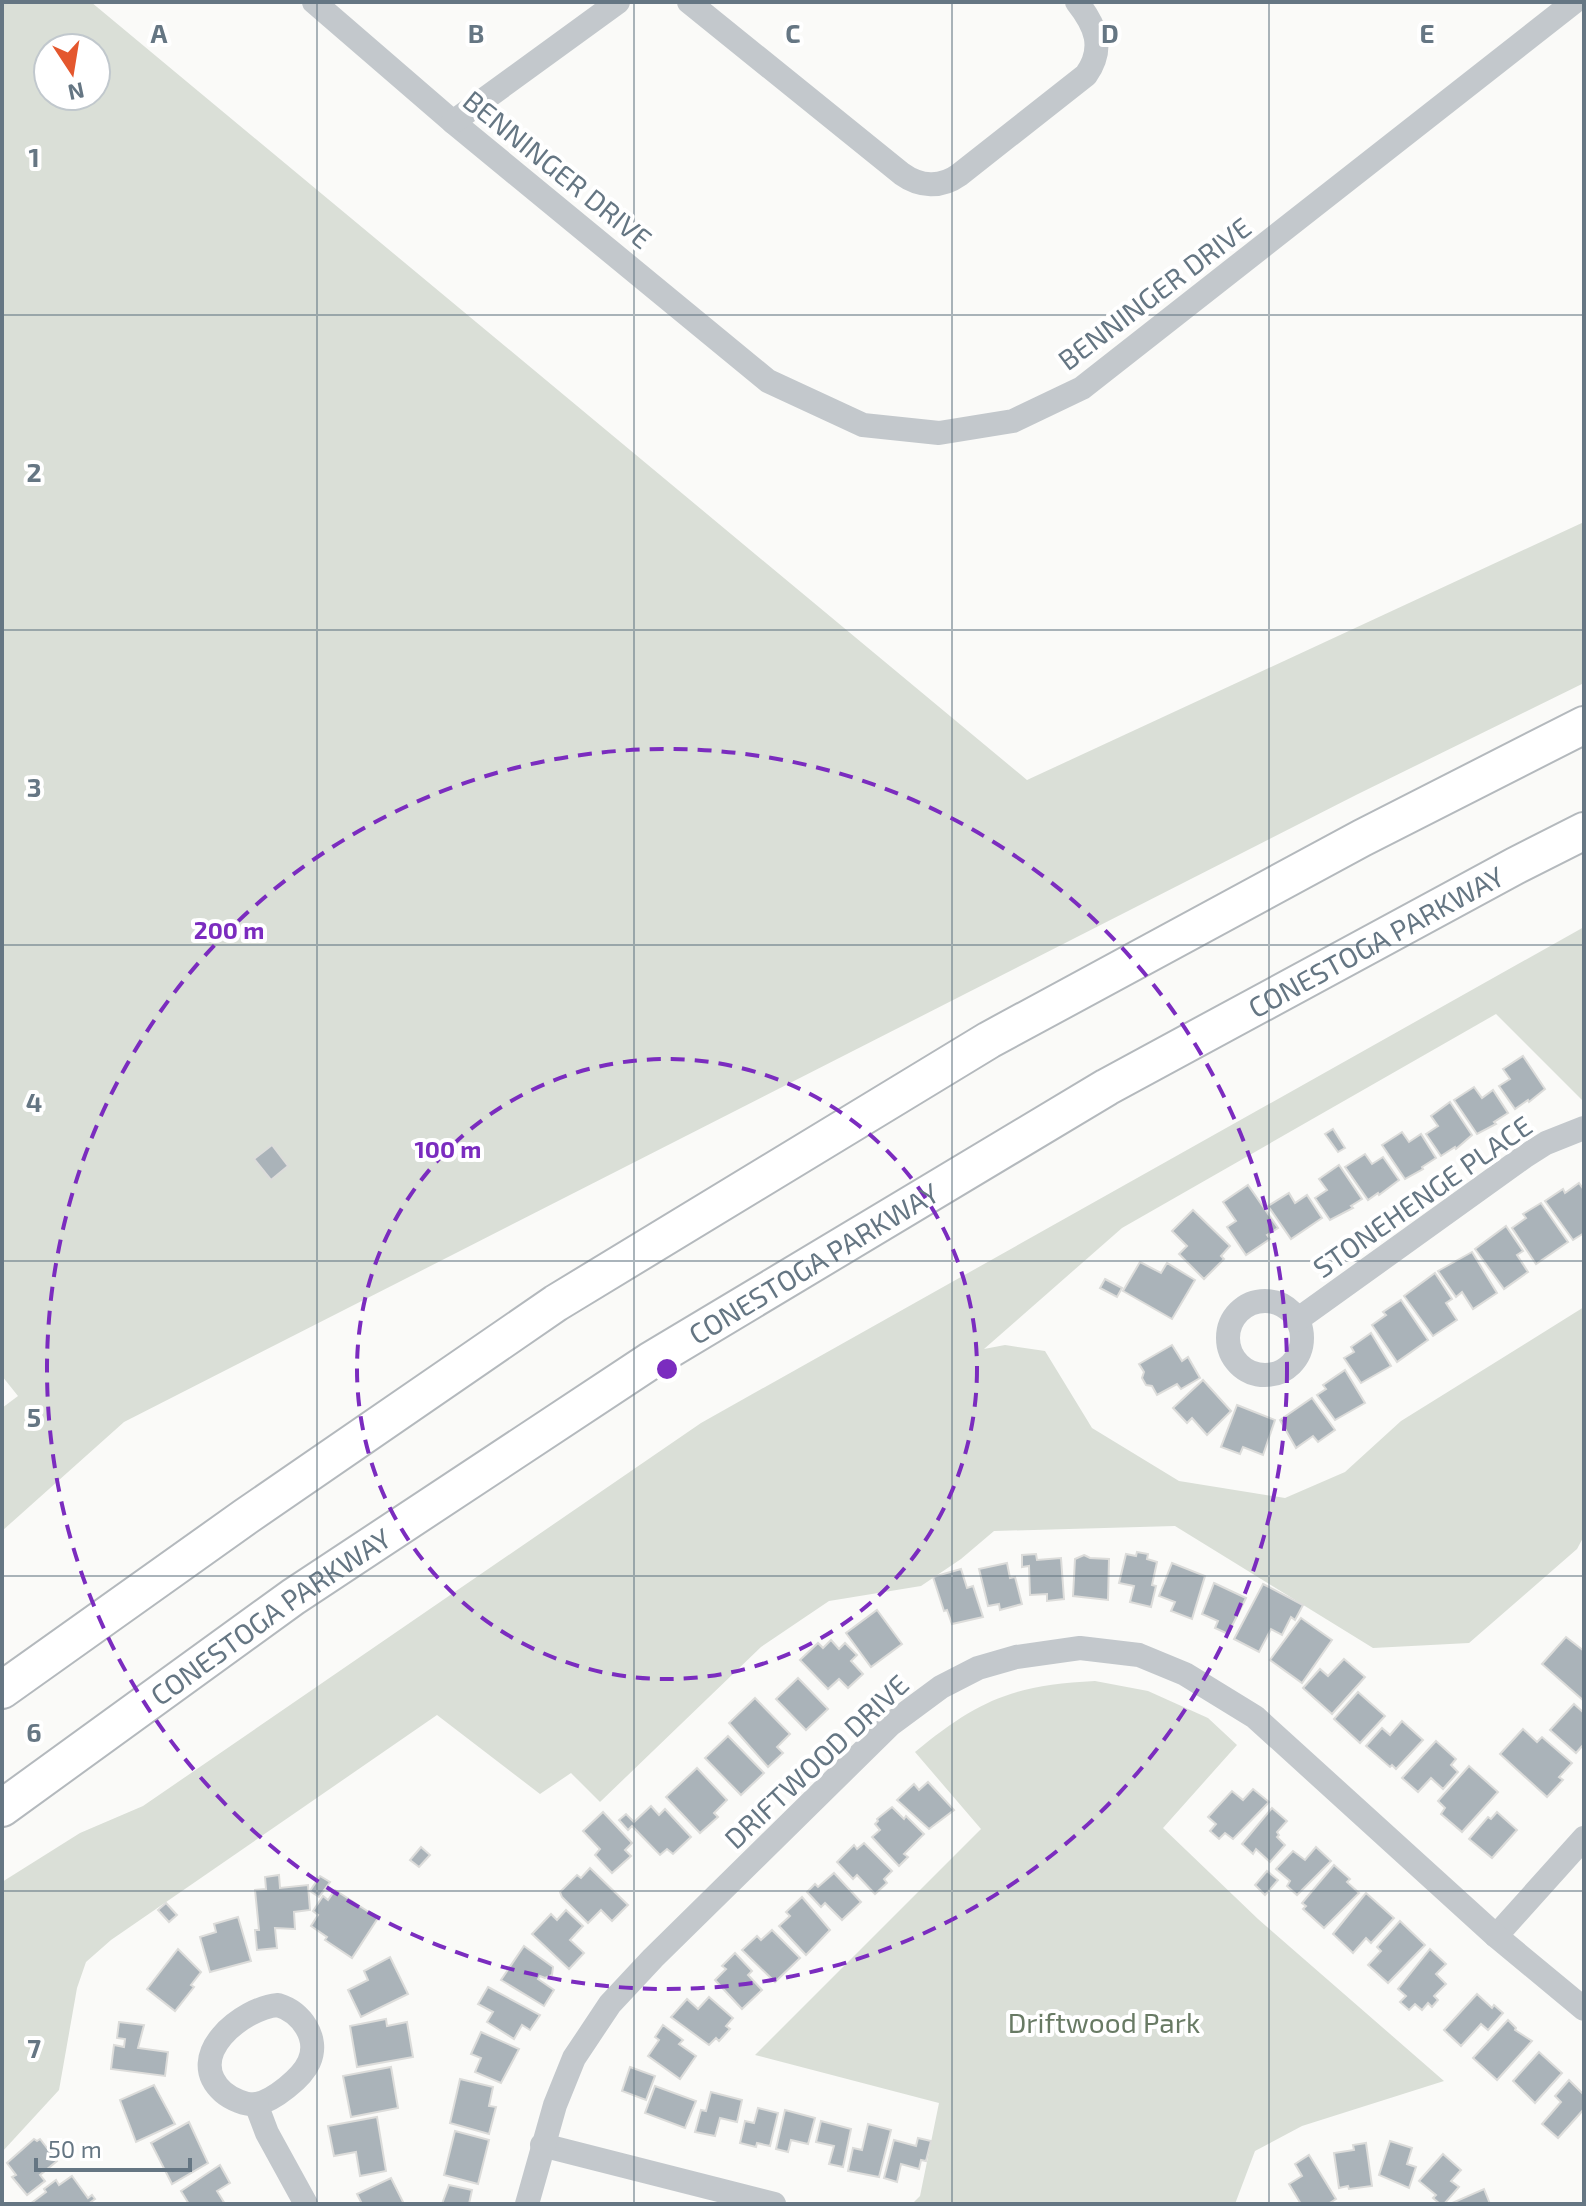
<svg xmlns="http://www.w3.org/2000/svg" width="1586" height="2206" viewBox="0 0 1586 2206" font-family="'Exo 2',sans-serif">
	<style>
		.green { fill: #dadfd7; fill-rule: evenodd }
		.building { fill: #aab3b9; stroke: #dcdcda; stroke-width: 2 }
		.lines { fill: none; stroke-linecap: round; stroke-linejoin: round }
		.highway-casing { stroke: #b4b9bd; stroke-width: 40 }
		.minor { stroke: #c3c8cc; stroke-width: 24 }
		.highway { stroke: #fff; stroke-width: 36 }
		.grid { fill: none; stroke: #657683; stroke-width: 2; stroke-opacity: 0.55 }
		.ring { fill: none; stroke: #7b2cbf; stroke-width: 4; stroke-dasharray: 14 10 }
		.labels { text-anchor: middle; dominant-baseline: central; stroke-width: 8; stroke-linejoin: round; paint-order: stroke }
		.street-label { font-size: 28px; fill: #657683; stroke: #fff }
		.park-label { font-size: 28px; fill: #687a64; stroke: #fff }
		.grid-label { font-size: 26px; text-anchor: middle; font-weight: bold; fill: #657683; stroke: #fff; stroke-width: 8; stroke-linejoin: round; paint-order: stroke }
		.centre { fill: #7b2cbf; stroke: #fff; stroke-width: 4 }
		.ring-label { font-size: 24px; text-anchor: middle; font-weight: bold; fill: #7b2cbf; stroke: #fff; stroke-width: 8; stroke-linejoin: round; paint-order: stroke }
	</style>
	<rect width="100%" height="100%" fill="#fafaf8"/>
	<g class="green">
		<path d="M2,2H91L1027,780L1584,522V683L1356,795L124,1422L2,1531V1408L18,1396L2,1376ZM48,48H96V96H48Z"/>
		<polygon points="1584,927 1584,1102 1496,1014 1122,1228 984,1349 1005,1345 1045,1351 1092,1428 1179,1481 1285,1498 1345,1472 1401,1421 1584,1307 1584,1536 1577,1549 1469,1643 1373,1648 1175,1526 994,1531 961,1559 921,1586 829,1601 761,1647 600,1802 571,1773 540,1794 437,1715 111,1940 86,1962 77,1988 59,2090 2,2152 2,1882 80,1833 143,1806 701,1423"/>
		<path d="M1095,1681L1148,1691L1208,1718L1237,1745L1163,1828L1258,1919L1444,2081L1302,2126L1255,2151L1235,2204H912L920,2196L939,2103L755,2055L981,1829L915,1752C978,1700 1013,1685 1095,1681Z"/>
	</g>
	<g class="building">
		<polygon points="1523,1056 1545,1089 1529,1102 1528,1100 1515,1109 1499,1086 1510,1079 1503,1069"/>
		<polygon points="1474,1087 1482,1098 1493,1090 1508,1113 1494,1122 1496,1124 1477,1134 1454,1100"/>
		<polygon points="1450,1102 1472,1135 1456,1149 1455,1147 1441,1156 1426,1134 1438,1126 1431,1116"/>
		<polygon points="1333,1129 1345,1148 1338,1152 1325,1134"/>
		<polygon points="1402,1132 1409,1142 1421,1134 1436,1158 1422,1167 1423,1169 1405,1179 1382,1145"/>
		<polygon points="272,1145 288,1166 271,1180 254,1159"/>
		<polygon points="1365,1154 1372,1164 1383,1157 1399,1180 1379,1195 1378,1193 1368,1200 1345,1167"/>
		<polygon points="1339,1165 1362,1199 1351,1206 1353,1208 1330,1220 1315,1198 1327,1190 1319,1179"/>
		<polygon points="1579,1183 1584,1190 1584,1233 1573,1240 1545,1201 1563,1189 1565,1193"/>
		<polygon points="1248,1185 1278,1228 1267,1235 1270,1239 1246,1255 1227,1227 1236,1221 1223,1202"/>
		<polygon points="1289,1193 1295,1203 1307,1195 1322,1218 1291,1239 1268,1206"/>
		<polygon points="1541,1203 1568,1242 1536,1264 1512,1228 1526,1218 1523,1214"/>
		<polygon points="1193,1210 1230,1246 1221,1256 1224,1259 1204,1279 1179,1254 1187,1246 1172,1231"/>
		<polygon points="1506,1226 1523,1251 1517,1255 1528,1272 1504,1289 1475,1249"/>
		<polygon points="1472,1252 1497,1293 1473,1309 1462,1292 1456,1297 1438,1271"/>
		<polygon points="1140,1262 1161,1273 1167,1263 1195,1280 1172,1319 1123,1291"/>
		<polygon points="1435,1273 1452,1299 1446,1303 1457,1320 1433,1336 1404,1296"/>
		<polygon points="1105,1279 1122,1288 1117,1297 1100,1288"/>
		<polygon points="1401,1300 1428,1340 1397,1362 1372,1325 1386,1315 1383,1312"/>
		<polygon points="1371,1333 1391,1366 1361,1383 1344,1358 1354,1352 1351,1347"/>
		<polygon points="1172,1345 1182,1361 1188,1357 1200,1378 1181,1389 1177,1384 1157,1395 1152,1386 1146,1385 1142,1378 1144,1372 1139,1364"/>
		<polygon points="1345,1370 1365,1403 1335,1420 1317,1395 1326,1389 1323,1385"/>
		<polygon points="1203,1380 1231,1411 1207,1435 1192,1418 1187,1423 1173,1408"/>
		<polygon points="1312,1398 1335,1430 1318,1442 1313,1436 1296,1448 1280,1420"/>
		<polygon points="1237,1405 1275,1420 1263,1455 1243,1447 1240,1454 1221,1447"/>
		<polygon points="1137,1552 1148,1554 1147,1559 1157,1562 1152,1585 1156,1586 1151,1607 1130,1602 1134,1586 1119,1583 1126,1554 1136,1556"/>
		<polygon points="1036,1554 1037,1560 1061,1558 1064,1599 1047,1601 1047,1594 1030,1595 1029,1566 1022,1567 1022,1555"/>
		<polygon points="1084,1555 1090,1558 1109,1559 1108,1600 1073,1596 1075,1559"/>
		<polygon points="1007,1563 1010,1578 1015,1577 1022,1604 1000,1610 999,1604 988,1606 979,1569"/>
		<polygon points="1172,1563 1205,1576 1192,1619 1171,1611 1175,1602 1159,1596"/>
		<polygon points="961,1569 967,1588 973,1586 983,1617 952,1624 947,1610 944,1611 933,1577"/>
		<polygon points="1214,1583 1246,1598 1228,1634 1215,1628 1218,1621 1202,1614"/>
		<polygon points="1263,1584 1303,1605 1295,1620 1291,1617 1282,1635 1271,1629 1259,1652 1234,1639"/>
		<polygon points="877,1610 902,1644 871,1667 846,1633"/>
		<polygon points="1301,1618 1332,1640 1302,1683 1270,1660"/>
		<polygon points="1566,1637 1584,1651 1584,1701 1542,1664"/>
		<polygon points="831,1640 839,1649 845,1643 857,1655 851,1661 863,1674 848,1688 839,1679 828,1689 800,1660 818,1643 823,1648"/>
		<polygon points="1344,1659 1365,1677 1332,1714 1303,1688 1320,1669 1328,1676"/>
		<polygon points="798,1678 828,1709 806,1730 776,1699"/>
		<polygon points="1358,1692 1385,1716 1360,1743 1334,1719"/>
		<polygon points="755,1698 790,1734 777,1747 783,1753 768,1767 729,1723"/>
		<polygon points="1574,1704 1584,1713 1584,1744 1576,1753 1550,1730"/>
		<polygon points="1402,1721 1423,1740 1396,1769 1392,1765 1390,1767 1366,1746 1382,1728 1390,1735"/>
		<polygon points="1523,1729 1537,1742 1542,1737 1572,1763 1559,1777 1563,1780 1547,1797 1500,1754"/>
		<polygon points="728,1736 764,1773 741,1795 705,1758"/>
		<polygon points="1436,1741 1456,1759 1451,1765 1458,1772 1443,1789 1431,1778 1418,1792 1402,1778"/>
		<polygon points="1469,1766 1498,1792 1462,1832 1441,1814 1445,1808 1438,1801"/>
		<polygon points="697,1768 727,1800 714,1813 718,1817 700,1833 666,1797"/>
		<polygon points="928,1782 954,1810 929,1829 897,1800 914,1784 919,1790"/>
		<polygon points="1253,1789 1269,1802 1233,1839 1225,1833 1219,1839 1210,1831 1216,1824 1208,1817 1232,1791 1243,1800"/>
		<polygon points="651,1806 659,1815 665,1809 691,1837 673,1854 667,1849 660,1855 632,1826 628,1830 619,1820 626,1814 634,1822"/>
		<polygon points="892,1807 904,1819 906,1816 924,1834 904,1854 908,1857 899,1866 872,1837 880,1830 875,1824 878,1821 877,1819"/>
		<polygon points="1272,1808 1287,1821 1277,1832 1279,1835 1277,1837 1285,1845 1270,1862 1256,1849 1253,1854 1242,1844"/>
		<polygon points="603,1812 632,1843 625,1850 631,1856 612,1873 595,1855 600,1849 583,1831"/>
		<polygon points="1497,1812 1517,1830 1492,1858 1469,1839 1488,1817 1491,1819"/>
		<polygon points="864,1843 892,1871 884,1879 887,1883 875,1894 857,1875 853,1879 837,1862 854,1845 857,1849"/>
		<polygon points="421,1847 430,1855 419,1867 410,1860"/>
		<polygon points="1316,1847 1331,1861 1297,1895 1287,1886 1290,1881 1276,1869 1293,1851 1305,1860"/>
		<polygon points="1334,1865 1350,1879 1347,1882 1359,1893 1324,1928 1303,1909 1306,1906 1302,1903"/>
		<polygon points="590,1868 628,1905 612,1921 601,1910 588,1923 562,1897 560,1892 577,1875 581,1878"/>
		<polygon points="1267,1871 1278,1880 1265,1895 1255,1885"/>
		<polygon points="834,1873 861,1902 842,1920 825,1903 821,1907 807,1892 815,1884 818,1887"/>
		<polygon points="279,1875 280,1888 308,1885 310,1910 294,1912 295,1929 275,1928 277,1948 257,1950 255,1930 259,1930 255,1890 266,1889 265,1877"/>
		<polygon points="320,1876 330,1882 319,1897 310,1891"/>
		<polygon points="335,1890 378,1918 352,1958 325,1940 327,1937 311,1926 318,1915 313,1911 323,1896 328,1900"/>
		<polygon points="1366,1893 1394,1918 1371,1943 1366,1938 1353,1953 1333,1934"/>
		<polygon points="802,1897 830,1930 806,1955 779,1926 790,1916 786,1912"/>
		<polygon points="166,1903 177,1915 169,1922 158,1910"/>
		<polygon points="566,1910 583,1926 570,1940 584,1953 569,1969 532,1934 551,1914 557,1920"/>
		<polygon points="238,1917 251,1961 210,1972 200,1937 216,1932 214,1924"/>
		<polygon points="1400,1921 1425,1945 1388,1983 1368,1965 1381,1951 1377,1947"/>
		<polygon points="772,1930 800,1958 775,1982 742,1950 757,1936 761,1940"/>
		<polygon points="524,1946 553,1967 552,1975 545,1978 540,1976 538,1979 554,1990 544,2006 501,1980"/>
		<polygon points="178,1949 201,1972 191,1985 194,1987 175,2011 147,1989"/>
		<polygon points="1430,1949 1446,1964 1436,1974 1446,1984 1434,1996 1438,2000 1432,2007 1428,2003 1422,2010 1415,2004 1409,2010 1400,2002 1406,1996 1398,1989"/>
		<polygon points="735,1953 752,1971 748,1975 762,1990 742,2009 715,1980 726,1969 722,1966"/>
		<polygon points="390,1957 408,1994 361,2017 348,1990 368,1980 364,1971"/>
		<polygon points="488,1987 540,2015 530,2030 522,2025 514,2039 487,2022 493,2012 478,2004"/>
		<polygon points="1477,1994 1492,2008 1494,2005 1503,2013 1488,2030 1481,2024 1461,2046 1444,2030"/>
		<polygon points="709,1997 733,2018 726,2026 730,2029 719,2041 716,2038 709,2045 671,2017 687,1999 698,2009"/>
		<polygon points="386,2019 387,2026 407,2022 413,2057 357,2067 350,2026"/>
		<polygon points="1508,2020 1516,2028 1515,2030 1532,2041 1497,2080 1473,2058"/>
		<polygon points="119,2022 144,2025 138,2048 168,2052 165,2076 111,2069 114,2045 124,2047 125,2039 117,2038"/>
		<polygon points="663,2025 683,2040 679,2044 696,2056 680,2079 648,2056 659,2040 655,2037"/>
		<polygon points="481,2032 519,2049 501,2083 475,2072 481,2058 471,2054"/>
		<polygon points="1539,2052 1562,2073 1535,2103 1513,2081"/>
		<polygon points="391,2067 398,2108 351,2117 343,2076"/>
		<polygon points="630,2067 655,2076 646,2100 622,2091"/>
		<polygon points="460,2079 493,2087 489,2106 496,2107 489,2134 450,2123"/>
		<polygon points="1569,2080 1584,2095 1584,2109 1558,2138 1542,2124 1561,2102 1555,2096"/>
		<polygon points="154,2085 175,2124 136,2142 120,2100"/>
		<polygon points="655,2086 696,2101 685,2128 645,2113"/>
		<polygon points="711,2092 742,2100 737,2122 720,2118 715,2136 695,2132 701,2110 706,2111"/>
		<polygon points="758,2108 778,2113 770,2146 757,2143 756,2147 740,2143 745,2121 754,2123"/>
		<polygon points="785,2110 815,2118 808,2144 791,2140 788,2152 776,2149"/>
		<polygon points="377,2117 386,2171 360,2176 356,2152 334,2156 328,2126"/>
		<polygon points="821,2121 851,2129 843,2167 829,2164 834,2146 816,2142"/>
		<polygon points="189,2122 208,2163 172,2184 151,2143"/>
		<polygon points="868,2124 891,2130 879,2177 848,2171 853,2148 862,2150"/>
		<polygon points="455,2131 489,2140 478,2184 444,2175"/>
		<polygon points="918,2138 931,2141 926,2161 921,2160 919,2169 901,2164 897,2182 884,2178 894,2140 916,2146"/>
		<polygon points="34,2139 37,2141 40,2139 57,2161 40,2175 45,2181 27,2195 12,2177 16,2175 7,2163"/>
		<polygon points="1390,2141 1412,2148 1407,2164 1416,2167 1409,2188 1379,2175"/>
		<polygon points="1366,2143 1372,2186 1349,2189 1348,2186 1339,2188 1334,2153 1354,2150 1353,2145"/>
		<polygon points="1443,2154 1461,2170 1451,2181 1459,2187 1444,2204 1440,2204 1433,2198 1436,2195 1419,2181"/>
		<polygon points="1309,2155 1336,2199 1328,2204 1301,2204 1289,2184 1302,2176 1295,2164"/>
		<polygon points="220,2165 230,2183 217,2191 225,2204 189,2204 181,2191"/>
		<polygon points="72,2176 88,2198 92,2195 95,2199 88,2204 30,2204 46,2192 44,2189 56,2180 59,2185"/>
		<polygon points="391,2178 404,2204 362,2204 357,2194"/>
		<polygon points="449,2185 472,2190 469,2204 442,2204"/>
		<polygon points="1484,2189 1490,2204 1453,2204 1452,2203"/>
	</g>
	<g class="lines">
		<g class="highway-casing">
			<g id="highway">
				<polyline points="2,1690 245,1517 556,1303 989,1040 1362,838 1584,725"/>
				<path id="s1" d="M2,1808L293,1597L650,1361L1107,1087L1515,866L1584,831"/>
			</g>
		</g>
		<g class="minor">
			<polyline points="314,2 453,122 768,381 863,425 939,433 1013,421 1082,388 1574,2"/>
			<path d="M689,2L902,174C920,187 941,188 959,175L1086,75C1105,48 1096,26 1077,2"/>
			<polyline points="453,122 618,2"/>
			<circle cx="1265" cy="1338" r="37"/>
			<polyline points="1297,1320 1524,1157 1546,1143 1584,1128"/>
			<polyline points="1496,1936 1584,1838"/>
			<path d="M278,2005C301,2012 320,2038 309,2062C302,2078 274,2100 257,2104C247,2106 231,2099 223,2092C183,2056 242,2008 278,2005Z"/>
			<polyline points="256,2104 267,2133 306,2204"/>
			<polyline points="542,2145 774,2204"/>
			<polyline points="527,2204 555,2105 574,2058 610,2004 653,1958 891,1724 941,1687 978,1668 1016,1657 1080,1648 1139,1655 1185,1674 1255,1717 1496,1936 1584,2009"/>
		</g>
		<use href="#highway" class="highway"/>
	</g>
	<path class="grid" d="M317,2V2204M634,2V2204M952,2V2204M1269,2V2204M2,315H1584M2,630H1584M2,945H1584M2,1261H1584M2,1576H1584M2,1891H1584"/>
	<g class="ring">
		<circle cx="667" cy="1369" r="310"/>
		<circle cx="667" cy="1369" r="620"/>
	</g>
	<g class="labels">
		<g class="street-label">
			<text transform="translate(558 169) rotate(39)">BENNINGER DRIVE</text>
			<text transform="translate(1154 293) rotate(-37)">BENNINGER DRIVE</text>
			<text stroke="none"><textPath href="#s1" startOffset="1626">CONESTOGA PARKWAY</textPath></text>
			<text transform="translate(1422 1196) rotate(-35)">STONEHENGE PLACE</text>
			<text stroke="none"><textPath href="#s1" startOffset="978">CONESTOGA PARKWAY</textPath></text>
			<text stroke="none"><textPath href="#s1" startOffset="330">CONESTOGA PARKWAY</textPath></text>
			<text transform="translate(816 1761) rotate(-43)">DRIFTWOOD DRIVE</text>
		</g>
		<g class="park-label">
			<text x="1104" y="2022">Driftwood Park</text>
		</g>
	</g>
	<g class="grid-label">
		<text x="159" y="43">A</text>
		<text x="476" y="43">B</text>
		<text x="793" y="43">C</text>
		<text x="1110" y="43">D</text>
		<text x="1427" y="43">E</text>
		<text x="34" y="167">1</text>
		<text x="34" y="482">2</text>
		<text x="34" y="797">3</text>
		<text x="34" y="1112">4</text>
		<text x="34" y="1427">5</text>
		<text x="34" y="1742">6</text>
		<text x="34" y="2058">7</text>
	</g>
	<circle cx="667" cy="1369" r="12" class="centre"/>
	<g class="ring-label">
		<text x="229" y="939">200 m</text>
		<text x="448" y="1158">100 m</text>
	</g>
	<rect width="1586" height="2206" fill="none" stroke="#657683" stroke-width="8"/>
	<g transform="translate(72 72) rotate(168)"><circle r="38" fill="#ffffff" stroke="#c1c8cd" stroke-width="2"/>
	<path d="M0-6L14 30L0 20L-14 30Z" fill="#e4572e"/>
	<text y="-12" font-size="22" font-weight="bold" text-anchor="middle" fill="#657683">N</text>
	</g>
	<path d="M36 2158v12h154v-12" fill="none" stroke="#657683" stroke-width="4"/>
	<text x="48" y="2158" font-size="24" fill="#657683" stroke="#ffffff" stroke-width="6" paint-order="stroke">50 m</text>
</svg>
